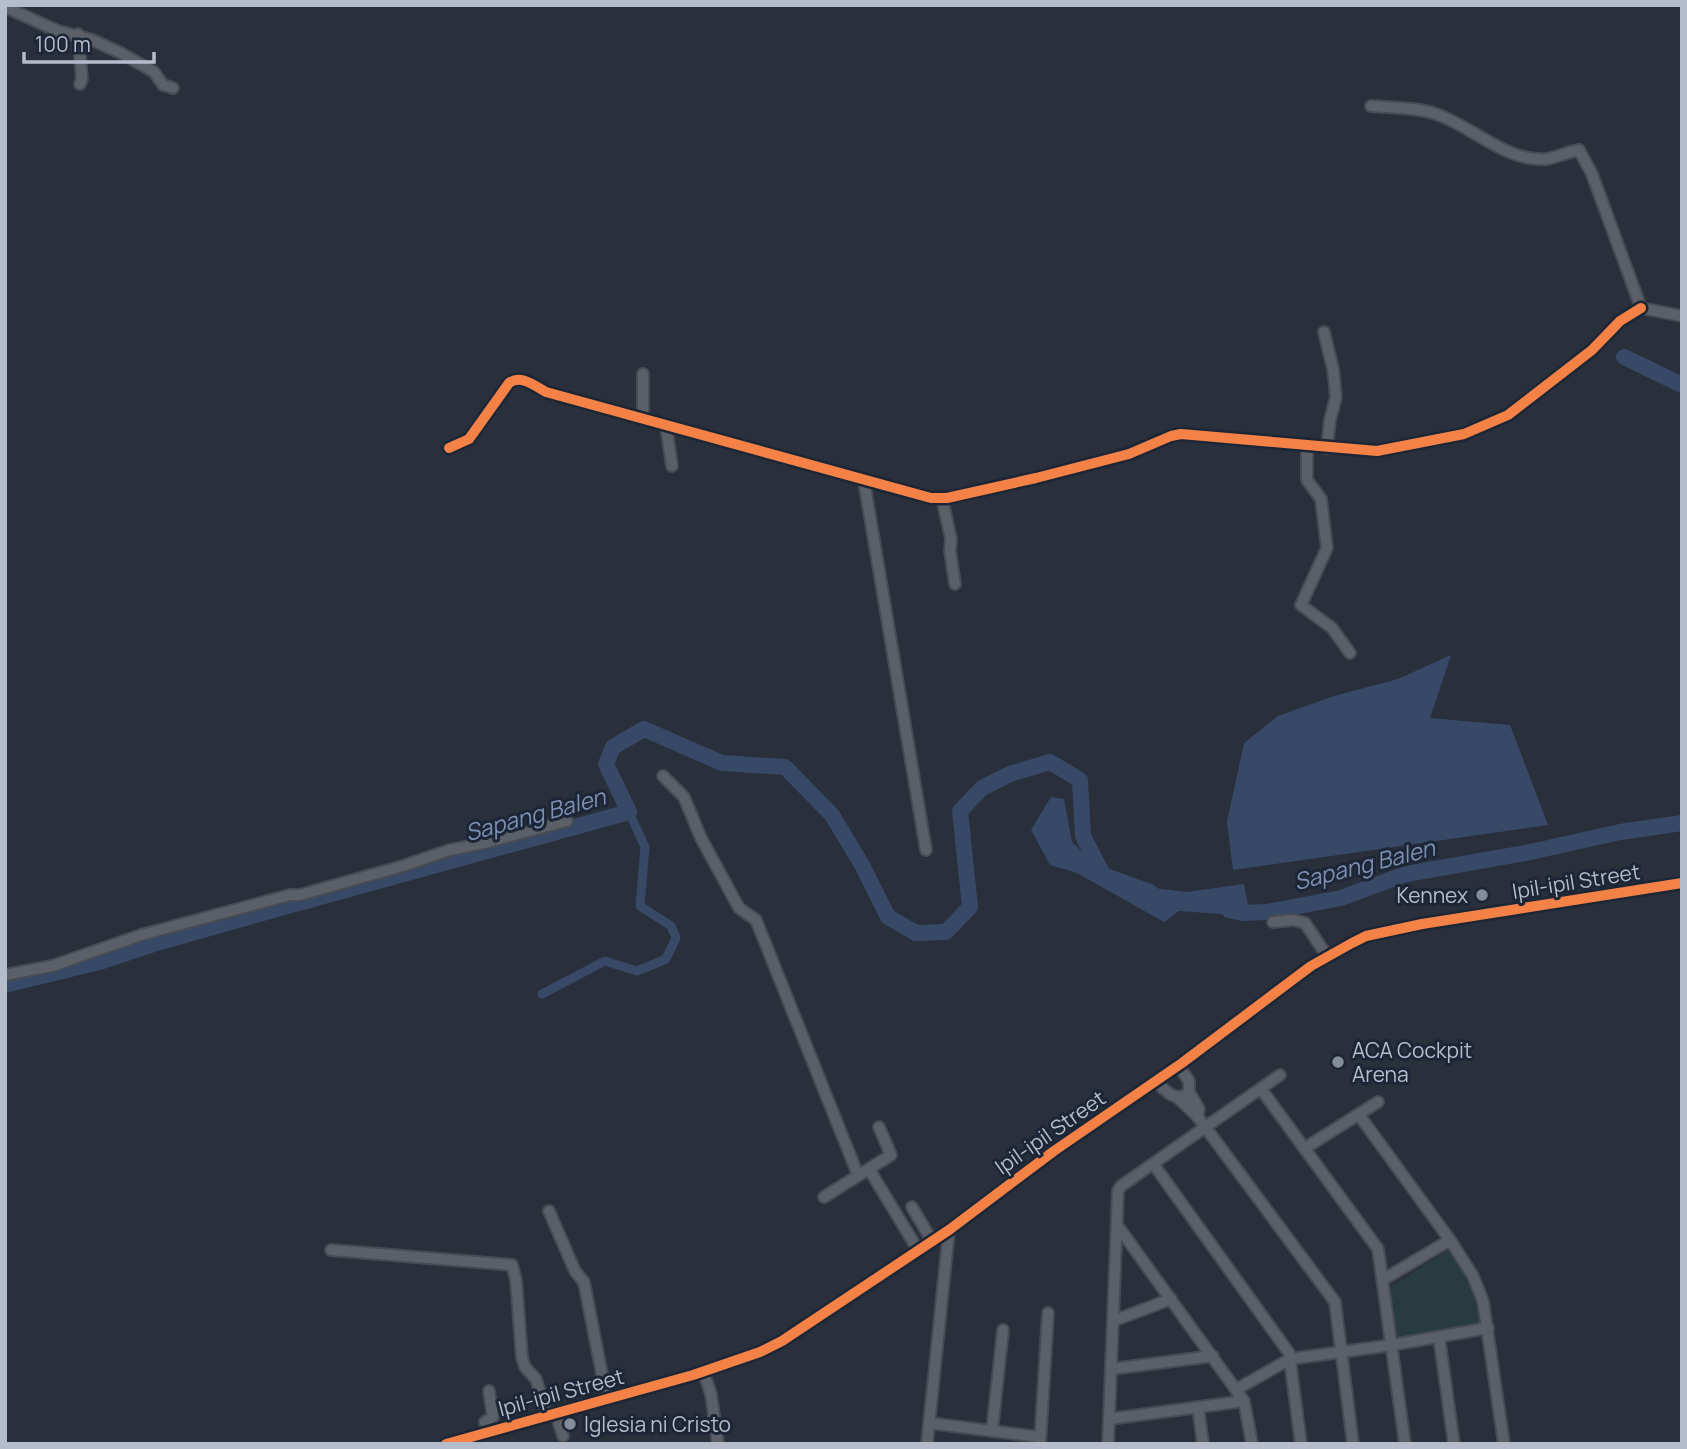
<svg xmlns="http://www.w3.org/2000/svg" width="1687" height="1449" viewBox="0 0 1687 1449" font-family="Manrope,sans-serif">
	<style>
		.green { fill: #273b41 }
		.water { fill: #374966 }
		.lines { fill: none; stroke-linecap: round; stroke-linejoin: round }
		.stream { stroke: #374966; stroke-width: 2.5 }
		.canal { stroke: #374966; stroke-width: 9 }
		.river { stroke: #374966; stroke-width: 16 }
		.minor-casing { stroke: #474b53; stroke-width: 14 }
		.minor { stroke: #5b5f67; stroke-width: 10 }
		.cycleway-casing { stroke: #1d2636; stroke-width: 15 }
		.cycleway { stroke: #f48246; stroke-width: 10 }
		.poi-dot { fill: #848b99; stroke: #1d2636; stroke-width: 2.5 }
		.labels { text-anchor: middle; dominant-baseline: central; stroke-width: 6; stroke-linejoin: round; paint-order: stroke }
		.street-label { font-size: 21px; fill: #b5bccb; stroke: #1d2636 }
		.poi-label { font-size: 21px; fill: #b5bccb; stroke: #1d2636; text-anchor: start }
		.water-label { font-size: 23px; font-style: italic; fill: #7b90b3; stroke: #1d2636 }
	</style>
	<rect width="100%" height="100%" fill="#2a303b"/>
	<polygon class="green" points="1449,1249 1473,1290 1481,1326 1396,1340 1390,1288"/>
	<g class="water">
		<polygon points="1451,655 1430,718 1510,725 1548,825 1233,870 1227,822 1244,743 1278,716 1334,696 1398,679"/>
		<polygon points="1051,797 1064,799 1072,842 1114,883 1187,892 1244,884 1250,916 1179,911 1164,922 1077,873 1050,865 1031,830"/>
	</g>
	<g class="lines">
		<polyline class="stream" points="603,764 606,764"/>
		<polyline class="canal" points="542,994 605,961 637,971 666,959 676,938 671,926 640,906 645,847 629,812"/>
		<g class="river">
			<polyline points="1624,357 1682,385"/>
			<polyline points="295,904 629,812 606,764 613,747 644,729 722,763 785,767 832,815 862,865 888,917 916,933 946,932 970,907 960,811 982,788 1010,774 1050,762 1080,780 1083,836 1103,875 1150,892"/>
			<polyline points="1229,910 1243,913 1267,912 1341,898 1406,874 1526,853 1620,832 1682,823"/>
			<polyline points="5,985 103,961 160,942 291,905"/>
		</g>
		<g class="minor-casing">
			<g id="minor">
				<polyline points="5,7 58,31 90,39 121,53 154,72 163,85 173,88"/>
				<polyline points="78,34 82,79 80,84"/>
				<path d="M1371,106C1392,108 1416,107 1436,114C1472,126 1507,163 1547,159C1557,157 1568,152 1579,150L1592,174L1641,308"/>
				<polyline points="1641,308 1682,316"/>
				<polyline points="1324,332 1333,369 1336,397 1330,420 1327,448"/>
				<polyline points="643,419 643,374"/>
				<polyline points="666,426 672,466"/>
				<polyline points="1307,446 1307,480 1321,499 1327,548 1301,605 1332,628 1350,653"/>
				<path d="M449,448L469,439L509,383C521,374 535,386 546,392L931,498H947L1036,478L1129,454L1171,436L1181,434L1377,451L1464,434L1508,415L1592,350L1620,321L1641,308"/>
				<polyline points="864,481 926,850"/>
				<polyline points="942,498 951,539 950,551 955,584"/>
				<polyline points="663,776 684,797 701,838 739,908 756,920 858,1175"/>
				<polyline points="1273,922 1293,920 1305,923 1327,956"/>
				<polyline points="5,975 52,966 141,935 290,895 300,895 403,866 450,850 488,842 567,821"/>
				<path d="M1156,1081C1165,1091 1177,1104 1189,1092V1081L1178,1065"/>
				<polyline points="1261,1089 1378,1249 1405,1444"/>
				<polyline points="1177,1097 1197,1116 1199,1109 1189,1092"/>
				<polyline points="1359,1115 1450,1240 1384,1279"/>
				<polyline points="1197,1116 1335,1302 1353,1444"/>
				<polyline points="1305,1148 1378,1102"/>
				<polyline points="1154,1165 1289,1353 1301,1444"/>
				<polyline points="869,1169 918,1250"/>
				<polyline points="824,1197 891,1155 879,1127"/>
				<polyline points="912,1207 932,1241"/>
				<polyline points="549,1211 575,1271 584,1282 607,1400"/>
				<polyline points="1117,1225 1244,1401 1252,1444"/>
				<polyline points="1450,1240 1473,1276 1483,1301 1504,1444"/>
				<polyline points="331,1250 512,1265 516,1280 522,1358 525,1367 536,1379 547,1416"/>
				<polyline points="1113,1321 1171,1299"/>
				<polyline points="1439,1337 1454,1444"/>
				<polyline points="1111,1369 1213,1356"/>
				<polyline points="703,1371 711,1394 718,1444"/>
				<polyline points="1237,1389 1290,1359 1392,1345 1488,1328"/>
				<polyline points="1198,1407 1203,1444"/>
				<polyline points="556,1413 563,1436"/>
				<polyline points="1109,1419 1244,1401"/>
				<polyline points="929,1423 1040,1437"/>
				<polyline points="992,1431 1003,1330"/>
				<polyline points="488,1432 485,1422 493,1417 489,1391"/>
				<polyline points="446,1444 693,1375 760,1352 782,1341 949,1230 1054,1151 1182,1063 1311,966 1352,943 1366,936 1422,924 1682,883"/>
				<polyline points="927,1444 949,1230"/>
				<polyline points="1040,1444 1048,1313"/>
				<polyline points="1108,1444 1118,1191 1121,1186 1280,1075"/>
			</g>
		</g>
		<use href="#minor" class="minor"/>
		<g class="cycleway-casing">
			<g id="cycleway">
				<path d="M449,448L469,439L509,383C521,374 535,386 546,392L931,498H947L1036,478L1129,454L1171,436L1181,434L1377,451L1464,434L1508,415L1592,350L1620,321L1641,308"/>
				<polyline points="446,1444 693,1375 760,1352 782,1341 949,1230 1054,1151 1182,1063 1311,966 1352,943 1366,936 1422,924 1682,883"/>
			</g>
		</g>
		<use href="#cycleway" class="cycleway"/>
	</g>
	<g class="poi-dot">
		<circle cx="1482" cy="895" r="7"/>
		<circle cx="1338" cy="1062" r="7"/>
		<circle cx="570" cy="1424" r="7"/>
	</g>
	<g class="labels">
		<g class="street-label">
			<text transform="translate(1576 881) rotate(-9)">Ipil-ipil Street</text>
			<text transform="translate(1050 1132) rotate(-35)">Ipil-ipil Street</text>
			<text transform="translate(561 1392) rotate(-15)">Ipil-ipil Street</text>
		</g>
		<g class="poi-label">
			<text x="1468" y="895" text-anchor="end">Kennex</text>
			<text x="1352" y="1050">ACA Cockpit<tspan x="1352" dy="24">Arena</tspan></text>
			<text x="584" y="1424">Iglesia ni Cristo</text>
		</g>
		<g class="water-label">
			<text transform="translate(535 814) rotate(-15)">Sapang Balen</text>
			<text transform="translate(1364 864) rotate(-14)">Sapang Balen</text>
		</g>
	</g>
	<rect width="1687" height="1449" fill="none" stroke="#b5bccb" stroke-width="14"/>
	<path d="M24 52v10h130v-10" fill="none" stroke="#b5bccb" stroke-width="3.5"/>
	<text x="35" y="52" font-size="21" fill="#b5bccb" stroke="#1d2636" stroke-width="5" paint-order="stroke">100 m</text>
</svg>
